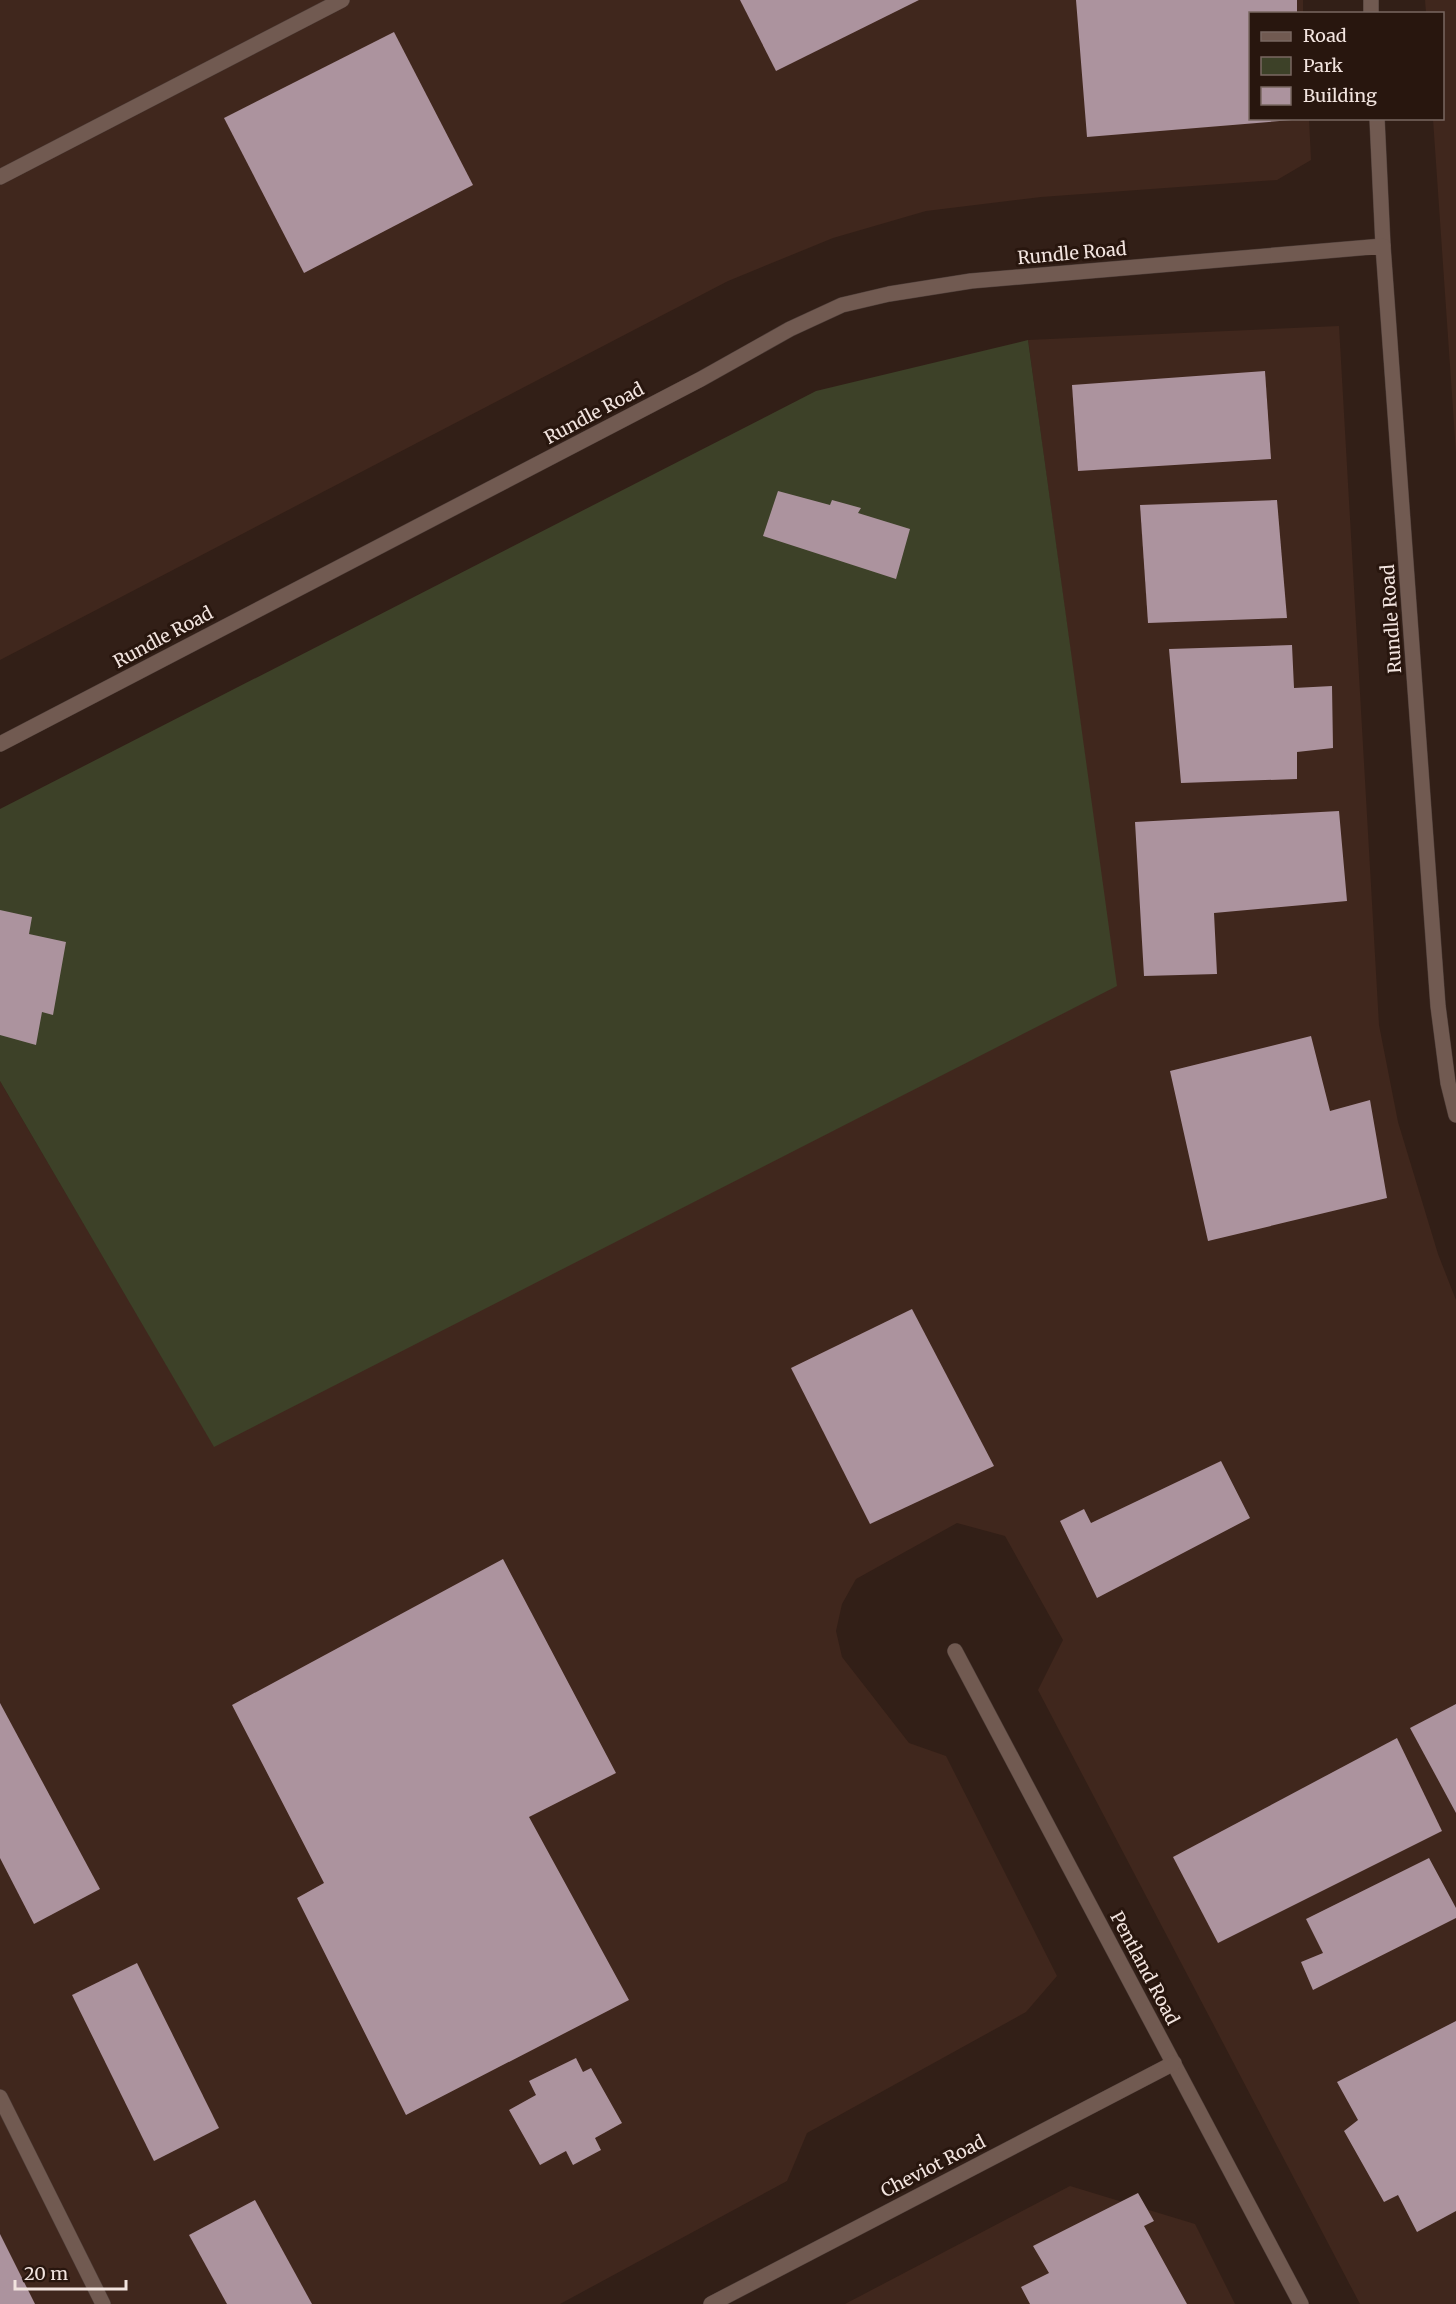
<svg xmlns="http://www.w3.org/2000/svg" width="1456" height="2304" viewBox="0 0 1456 2304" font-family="Merriweather,serif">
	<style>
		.built { fill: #40271d }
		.green { fill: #3d4128 }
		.building { fill: #ac939e }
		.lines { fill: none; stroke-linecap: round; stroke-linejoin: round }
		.lane-casing { stroke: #4d3d38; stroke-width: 16 }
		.street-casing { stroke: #4d3d38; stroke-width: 16 }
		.lane { stroke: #715a51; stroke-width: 15 }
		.street { stroke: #715a51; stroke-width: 15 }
		.labels { text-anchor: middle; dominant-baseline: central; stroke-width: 6; stroke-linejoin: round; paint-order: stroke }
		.street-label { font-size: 18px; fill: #f2e4df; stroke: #28160e }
	</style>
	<rect width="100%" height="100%" fill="#321f17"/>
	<g class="built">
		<polygon points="0,0 1303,0 1303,13 1250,14 1250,118 1309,119 1311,160 1277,180 1041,197 926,211 833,238 728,281 0,660"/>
		<polygon points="1425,0 1456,0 1456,453 1433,119 1442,118 1442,14 1426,13"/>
		<polygon points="1339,326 1379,1025 1398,1122 1438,1254 1456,1300 1456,2304 1360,2304 1038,1690 1063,1640 1005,1536 957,1523 856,1579 842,1604 836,1631 842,1657 909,1743 946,1756 1057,1976 1026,2012 807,2133 787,2181 560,2304 0,2304 0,1081 214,1446 1116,986 1028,340"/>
		<polygon points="1070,2186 1195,2224 1235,2304 845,2304"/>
	</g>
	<polygon class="green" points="1028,340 1117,986 214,1447 0,1081 0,809 816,391"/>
	<g class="building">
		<polygon points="740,0 919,0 776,71"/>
		<polygon points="1076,0 1297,0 1297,14 1250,14 1250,118 1292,120 1087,137"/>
		<polygon points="394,32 473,185 304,273 224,118"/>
		<polygon points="1265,371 1271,459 1078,471 1072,385"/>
		<polygon points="778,491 830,505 832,500 861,508 858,513 910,529 896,579 763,536"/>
		<polygon points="1277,500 1287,618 1148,623 1140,505"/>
		<polygon points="1292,645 1294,688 1332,686 1333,748 1297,752 1297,779 1181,783 1169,649"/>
		<polygon points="1339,811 1347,901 1214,913 1217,974 1144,976 1135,822"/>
		<polygon points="0,910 32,917 29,934 66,942 53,1015 42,1012 36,1045 0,1035"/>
		<polygon points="1311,1036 1330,1111 1370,1100 1387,1198 1208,1241 1170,1071"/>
		<polygon points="912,1309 994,1466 870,1524 791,1368"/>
		<polygon points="1221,1461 1250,1518 1097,1598 1060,1521 1084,1509 1091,1523"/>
		<polygon points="503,1559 616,1773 529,1817 629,2000 406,2115 297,1898 324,1883 232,1705"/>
		<polygon points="0,1703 100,1889 34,1924 0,1858"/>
		<polygon points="1456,1704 1456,1813 1410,1728"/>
		<polygon points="1397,1738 1442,1831 1218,1943 1173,1857"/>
		<polygon points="1429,1858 1456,1908 1456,1918 1313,1990 1301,1962 1323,1953 1306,1919"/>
		<polygon points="137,1963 219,2128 154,2161 72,1995"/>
		<polygon points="1456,2021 1456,2211 1417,2232 1398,2195 1384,2202 1344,2131 1358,2120 1337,2082"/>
		<polygon points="576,2058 583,2072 591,2068 622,2123 595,2138 601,2150 573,2165 566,2151 540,2165 509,2110 536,2095 529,2081"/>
		<polygon points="1138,2193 1154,2221 1144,2226 1187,2304 1030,2304 1021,2287 1049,2273 1033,2246"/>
		<polygon points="255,2200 312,2304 227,2304 189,2235"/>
		<polygon points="0,2234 35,2304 0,2304"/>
	</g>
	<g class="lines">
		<g class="lane-casing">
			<g id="lane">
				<polyline points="0,177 342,0"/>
				<polyline points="0,2097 103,2304"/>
			</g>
		</g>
		<g class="street-casing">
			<g id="street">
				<polyline points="1371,0 1371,14"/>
				<polyline points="1377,118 1383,246"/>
				<polyline points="0,744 701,379 790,329 842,305 889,294 971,281 1383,246 1438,1006 1448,1083 1456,1115"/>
				<polyline points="955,1651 1301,2304"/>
				<polyline points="711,2304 1174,2063"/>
			</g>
		</g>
		<use href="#lane" class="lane"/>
		<use href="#street" class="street"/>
	</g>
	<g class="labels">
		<g class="street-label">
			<text transform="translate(1072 253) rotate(-5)">Rundle Road</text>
			<text transform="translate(594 413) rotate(-28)">Rundle Road</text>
			<text transform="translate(1391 619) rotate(-94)">Rundle Road</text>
			<text transform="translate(163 637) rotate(-28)">Rundle Road</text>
			<text transform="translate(1145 1968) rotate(62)">Pentland Road</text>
			<text transform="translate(933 2166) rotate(-27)">Cheviot Road</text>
		</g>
	</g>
	<rect x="1249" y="12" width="195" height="108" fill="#28160e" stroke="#796862" stroke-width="1.5"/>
	<rect x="1261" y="32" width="30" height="9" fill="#715a51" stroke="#796862" stroke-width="1.5"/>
	<text x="1303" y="42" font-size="18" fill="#f2e4df">Road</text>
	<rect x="1261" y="57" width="30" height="18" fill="#3d4128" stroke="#796862" stroke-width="1.5"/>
	<text x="1303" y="72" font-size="18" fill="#f2e4df">Park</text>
	<rect x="1261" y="87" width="30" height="18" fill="#ac939e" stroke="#796862" stroke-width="1.5"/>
	<text x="1303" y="102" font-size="18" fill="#f2e4df">Building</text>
	<path d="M15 2280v9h111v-9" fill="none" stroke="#f2e4df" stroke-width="3"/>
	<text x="24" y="2280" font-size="18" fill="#f2e4df" stroke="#28160e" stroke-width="4.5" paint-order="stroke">20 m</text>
</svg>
